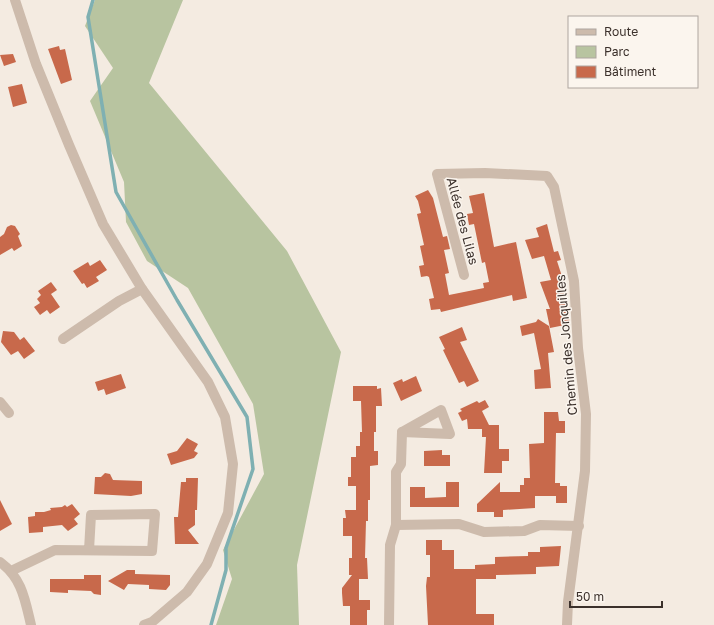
<svg xmlns="http://www.w3.org/2000/svg" width="714" height="625" viewBox="0 0 714 625" font-family="'Golos Text',sans-serif">
	<style>
		.green { fill: #b8c4a0 }
		.lines { fill: none; stroke-linecap: round; stroke-linejoin: round }
		.stream { stroke: #7fb0b2; stroke-width: 3.5 }
		.building { fill: #c8694b }
		.minor { stroke: #cdbbac; stroke-width: 10 }
		.labels { text-anchor: middle; dominant-baseline: central; stroke-width: 3; stroke-linejoin: round; paint-order: stroke }
		.street-label { font-size: 13px; fill: #3b302b; stroke: #fbf5ee }
	</style>
	<rect width="100%" height="100%" fill="#f4ebe1"/>
	<polygon class="green" points="95,0 183,0 149,83 287,251 341,352 297,565 299,625 216,625 232,579 223,550 264,474 253,404 188,288 147,261 126,222 124,182 90,101 113,68 85,26"/>
	<g class="lines">
		<polyline class="stream" points="93,0 88,17 116,192 177,300 247,417 253,469 226,548 226,570 211,625"/>
	</g>
	<g class="building">
		<polygon points="59,46 60,50 65,49 72,80 61,84 48,49"/>
		<polygon points="13,54 16,62 4,66 0,55"/>
		<polygon points="22,84 27,103 13,107 8,87"/>
		<polygon points="428,190 433,198 443,237 447,236 450,249 444,250 449,273 445,274 449,295 484,288 483,283 489,282 485,262 482,263 474,224 469,225 467,214 473,213 469,196 484,193 494,247 516,242 527,298 513,301 512,295 441,312 440,309 431,310 429,299 434,298 429,277 427,276 421,277 419,266 424,265 420,246 424,245 417,214 421,213 418,201 415,196"/>
		<polygon points="547,224 554,252 558,251 561,260 557,261 568,295 565,296 570,324 550,328 546,309 550,309 540,282 551,280 544,256 532,259 525,240 539,237 536,228"/>
		<polygon points="11,225 15,226 20,234 18,236 22,246 14,251 12,248 0,255 0,237 4,234 7,227"/>
		<polygon points="100,260 107,270 96,277 99,281 87,288 84,283 82,284 73,271 88,262 90,266"/>
		<polygon points="51,282 57,290 51,294 60,307 50,314 47,310 40,315 34,307 40,303 37,299 41,295 38,291"/>
		<polygon points="538,319 549,326 554,352 548,353 551,388 535,389 534,370 541,369 534,333 522,336 520,326 536,322"/>
		<polygon points="462,327 467,340 460,342 479,381 467,387 464,381 459,383 443,350 445,349 439,337"/>
		<polygon points="3,331 14,332 20,340 24,337 35,351 24,359 18,351 11,355 1,342"/>
		<polygon points="121,374 126,388 106,395 104,389 98,391 95,382"/>
		<polygon points="416,376 422,391 401,401 393,383 402,379 403,382"/>
		<polygon points="353,386 377,386 377,389 381,388 382,406 376,406 376,432 374,432 374,451 378,451 378,465 370,466 370,500 368,500 368,521 366,521 365,558 367,558 368,579 359,579 359,600 370,600 370,610 367,610 367,625 350,625 350,606 343,606 342,593 342,588 352,575 349,575 349,558 352,558 352,536 343,536 343,518 346,518 345,510 356,510 356,486 348,486 348,477 351,477 351,457 356,457 356,446 360,446 360,432 362,432 361,401 353,401"/>
		<polygon points="485,400 489,407 482,411 489,425 499,425 499,449 509,449 509,461 502,461 502,473 484,473 486,437 482,437 482,429 468,429 467,419 462,421 458,413 462,411 460,409 477,401 479,403"/>
		<polygon points="544,412 558,412 559,421 565,421 565,433 556,433 555,483 560,483 560,486 567,486 567,503 556,503 556,496 535,496 535,508 503,510 503,517 494,517 494,512 477,512 477,504 500,482 500,492 520,492 520,485 524,485 524,478 530,478 529,444 544,443"/>
		<polygon points="187,438 198,444 194,451 198,453 194,458 171,465 167,454 177,451"/>
		<polygon points="442,450 442,455 450,455 450,466 424,466 424,451"/>
		<polygon points="105,473 110,474 113,480 142,481 142,494 131,496 94,494 95,477 101,477"/>
		<polygon points="186,478 198,478 197,510 195,510 195,525 188,530 199,544 175,544 174,517 178,517 181,482 186,482"/>
		<polygon points="446,482 459,482 459,507 410,507 410,487 425,487 425,498 446,497"/>
		<polygon points="0,500 12,524 0,531"/>
		<polygon points="72,504 80,514 74,519 78,524 68,531 62,525 43,527 43,532 29,533 28,517 35,516 35,512 44,512 51,510 50,508 62,507 65,505 67,507"/>
		<polygon points="426,540 442,540 442,550 454,550 454,569 475,569 475,565 495,564 495,557 528,556 528,552 540,552 540,547 561,546 559,566 536,567 536,574 496,575 496,579 476,579 476,614 494,614 494,625 428,625 426,586 427,577 430,577 430,555 426,555"/>
		<polygon points="127,570 135,570 135,574 170,575 170,585 166,590 149,589 149,585 128,584 124,590 108,581"/>
		<polygon points="84,575 101,575 101,595 94,594 91,591 68,590 68,593 50,592 50,579 84,579"/>
	</g>
	<g class="lines">
		<g class="minor">
			<polyline points="15,0 36,64 69,145 103,224 142,289 208,382 225,417 233,464 228,513 207,564 187,592 152,622 144,625"/>
			<polyline points="464,275 437,174 485,173 547,176 554,187 574,281 578,348 586,414 585,471 568,602 567,625"/>
			<polyline points="63,339 119,301 142,289"/>
			<polyline points="0,402 9,413"/>
			<polygon points="441,410 450,434 402,432"/>
			<polyline points="396,525 459,524 484,532 524,531 540,525 579,526"/>
			<path d="M0,562C22,578 25,600 31,625"/>
			<polyline points="11,571 55,550 152,551 155,514 91,515 89,550"/>
			<polyline points="389,625 390,545 396,525 396,472 401,464 402,432"/>
		</g>
	</g>
	<g class="labels">
		<g class="street-label">
			<text transform="translate(463 221) rotate(75)">Allée des Lilas</text>
			<text transform="translate(566 345) rotate(-95)">Chemin des Jonquilles</text>
		</g>
	</g>
	<rect x="568" y="16" width="130" height="72" fill="#fbf5ee" stroke="#aea6a0"/>
	<rect x="576" y="29" width="20" height="6" fill="#cdbbac" stroke="#aea6a0"/>
	<text x="604" y="36" font-size="12" fill="#3b302b">Route</text>
	<rect x="576" y="46" width="20" height="12" fill="#b8c4a0" stroke="#aea6a0"/>
	<text x="604" y="56" font-size="12" fill="#3b302b">Parc</text>
	<rect x="576" y="66" width="20" height="12" fill="#c8694b" stroke="#aea6a0"/>
	<text x="604" y="76" font-size="12" fill="#3b302b">Bâtiment</text>
	<path d="M570 601v6h92v-6" fill="none" stroke="#3b302b" stroke-width="2"/>
	<text x="576" y="601" font-size="12" fill="#3b302b" stroke="#fbf5ee" stroke-width="3" paint-order="stroke">50 m</text>
</svg>
